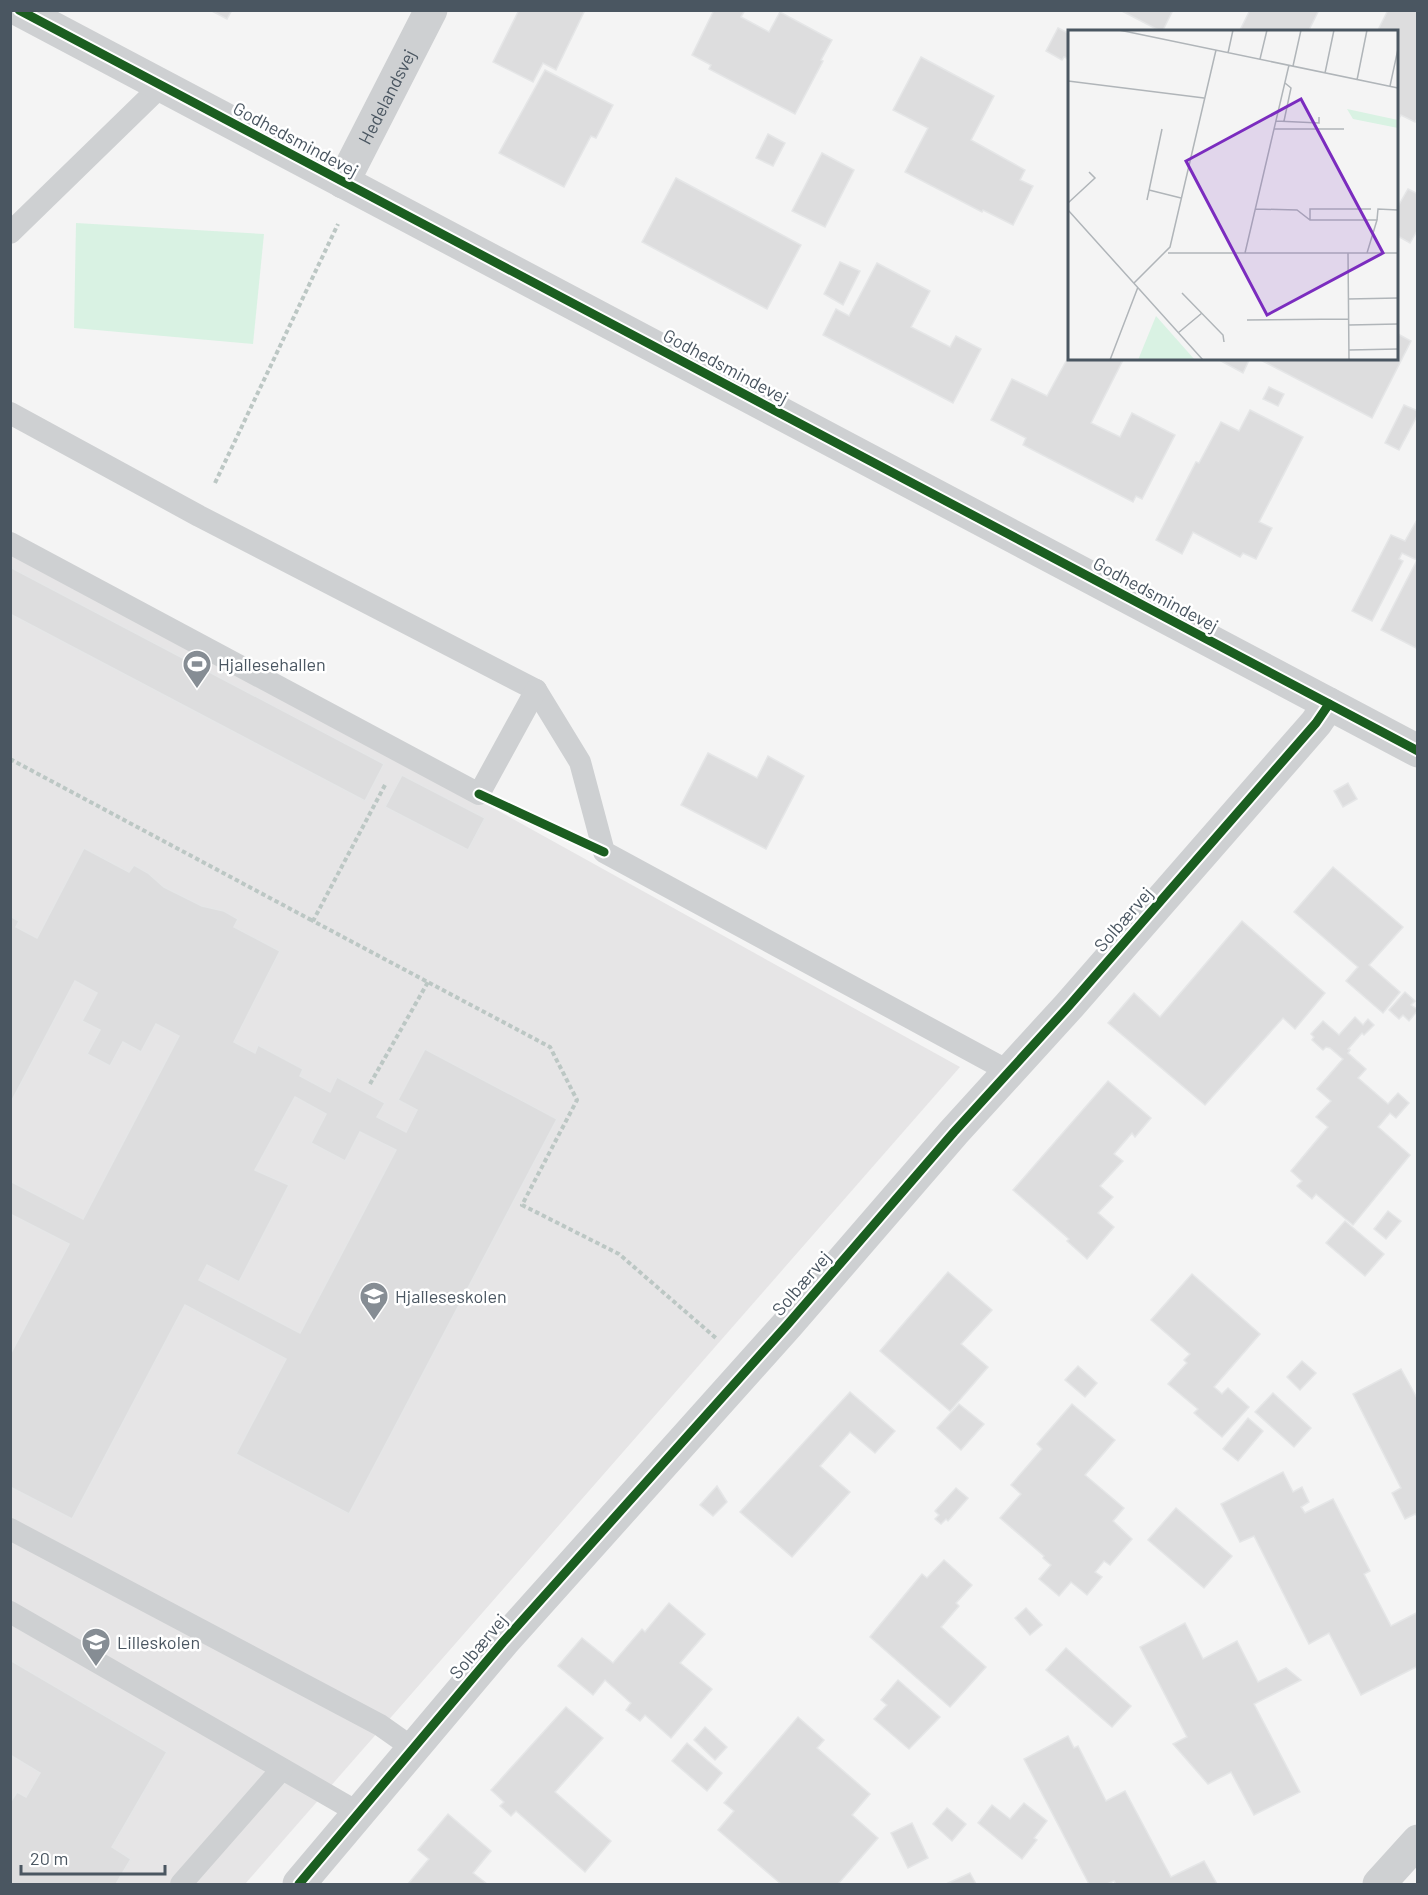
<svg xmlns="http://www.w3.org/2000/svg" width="1428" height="1895" viewBox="0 0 1428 1895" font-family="Barlow,sans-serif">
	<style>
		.education { fill: #e6e5e6 }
		.green { fill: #d9f2e3 }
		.building { fill: #ddddde; stroke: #e5e6e7; stroke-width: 1.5; fill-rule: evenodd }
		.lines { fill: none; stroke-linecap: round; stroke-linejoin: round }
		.path { stroke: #bcc7c4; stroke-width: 4; stroke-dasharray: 4.5 3; stroke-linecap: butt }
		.lane { stroke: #ced0d2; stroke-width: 22 }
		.street { stroke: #ced0d2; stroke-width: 33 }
		.cycleway-casing { stroke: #fff; stroke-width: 13 }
		.cycleway { stroke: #1b5e20; stroke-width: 9 }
		.labels { text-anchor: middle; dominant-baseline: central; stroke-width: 5; stroke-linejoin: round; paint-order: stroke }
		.street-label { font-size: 18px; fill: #4a5661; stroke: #fff }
		.poi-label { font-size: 18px; fill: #4a5661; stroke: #fff; text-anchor: start }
		.inset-road { fill: none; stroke: #b0b5b9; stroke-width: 1.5 }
		.view { fill: #7b2cbf; fill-opacity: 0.15; stroke: #7b2cbf; stroke-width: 3 }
		.inset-edge { fill: none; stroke: #4a5661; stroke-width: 3 }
	</style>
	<rect width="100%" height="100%" fill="#f4f4f4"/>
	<polygon class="education" points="10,540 960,1067 245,1884 11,1884"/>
	<polygon class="green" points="76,223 264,234 253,344 74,328"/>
	<g class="building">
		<polygon points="210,10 232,10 227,19"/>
		<polygon points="519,10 585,10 556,70 543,63 533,82 493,62"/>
		<polygon points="714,10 745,10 741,17 769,32 780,12 832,40 821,60 823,61 795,114 709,69 711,65 692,55"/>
		<polygon points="1120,10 1173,10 1162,32"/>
		<polygon points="1250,10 1319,10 1308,32 1239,32"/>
		<polygon points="1388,10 1418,10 1418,117 1415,122 1401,115 1396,124 1396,32 1377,32"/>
		<polygon points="1058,28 1070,34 1070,54 1067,58 1064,57 1062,60 1046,51"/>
		<polygon points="921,57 994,96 971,140 1025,170 1020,180 1033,186 1013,225 983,210 982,212 905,172 928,128 893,110"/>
		<polygon points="545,70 613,105 596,138 591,136 564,187 499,153"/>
		<polygon points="768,134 785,143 773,166 756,158"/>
		<polygon points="822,153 854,170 825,227 792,211"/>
		<polygon points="676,178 801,245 767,309 642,242"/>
		<polygon points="1408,189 1418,194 1418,229 1410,243 1396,235 1396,210"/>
		<polygon points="840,262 860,271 843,305 824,294"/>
		<polygon points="877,263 930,291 911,327 950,347 956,336 981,349 953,403 823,335 836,309 849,316"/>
		<polygon points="1396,333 1411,341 1372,418 1257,358 1396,358"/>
		<polygon points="1070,354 1070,358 1124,358 1091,423 1120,437 1132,413 1175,435 1142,499 1136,496 1133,502 1023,445 1026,438 991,420 1012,379 1047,396"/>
		<polygon points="1223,358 1250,358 1243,373 1221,361"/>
		<polygon points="1269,387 1284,394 1278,406 1263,399"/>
		<polygon points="1404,405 1418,411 1418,414 1399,450 1385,443"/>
		<polygon points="1250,410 1303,437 1259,522 1272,528 1256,559 1243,553 1240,557 1193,532 1182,554 1156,540 1196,462 1199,463 1221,422 1239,431"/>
		<polygon points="1418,518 1418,649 1381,630 1417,560 1402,553 1399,559 1403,561 1372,621 1352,611 1391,535 1405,541"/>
		<polygon points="10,567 384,764 365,801 10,614"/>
		<polygon points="708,753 757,778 768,756 804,776 766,849 681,805"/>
		<polygon points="402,775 485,818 468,850 385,807"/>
		<polygon points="1348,783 1357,799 1343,807 1334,791"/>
		<path d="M84,848L129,872L134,865L148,873L164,887L202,906L224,911L238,919L234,927L280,951L234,1042L255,1053L258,1045L303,1069L300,1076L330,1092L337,1077L385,1103L377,1117L406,1132L417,1110L398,1100L425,1049L557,1119L349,1514L236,1454L286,1359L185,1305L72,1519L10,1487V1355L69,1244L10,1214V1181L83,1219L179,1036L156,1024L141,1052L123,1042L110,1066L87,1054L100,1030L82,1021L97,993L75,981L10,1104V916L19,921L16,927L37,938ZM295,1097L326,1114L311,1143L345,1161L360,1132L396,1150L300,1333L199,1280L207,1265L239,1282L289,1185L255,1170Z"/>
		<polygon points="1333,867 1403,927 1369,965 1400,992 1383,1013 1346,981 1358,967 1294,912"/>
		<polygon points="1242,921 1325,993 1295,1029 1283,1018 1205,1105 1108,1023 1134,993 1160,1017"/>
		<polygon points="1405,992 1415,1001 1411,1005 1418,1010 1409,1021 1403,1015 1399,1019 1389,1010"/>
		<polygon points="1355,1017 1363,1025 1368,1019 1374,1025 1364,1035 1362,1033 1348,1049 1350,1050 1348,1053 1366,1069 1358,1078 1388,1104 1398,1093 1409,1103 1396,1118 1390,1113 1378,1127 1410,1155 1353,1225 1316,1194 1312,1199 1297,1186 1302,1181 1291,1171 1328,1127 1316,1117 1331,1101 1317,1089 1343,1059 1330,1048 1326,1047 1323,1050 1312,1040 1314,1037 1311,1034 1323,1021 1339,1035"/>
		<polygon points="1108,1081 1151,1118 1135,1137 1132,1133 1114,1154 1123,1161 1100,1186 1113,1197 1098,1213 1114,1227 1087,1259 1067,1241 1069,1239 1013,1190"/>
		<polygon points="1388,1211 1401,1221 1386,1239 1374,1229"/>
		<polygon points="1345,1221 1384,1254 1365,1276 1326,1243"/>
		<polygon points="948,1272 992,1310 961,1344 988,1367 950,1411 880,1351"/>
		<polygon points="1192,1274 1260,1334 1214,1387 1222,1394 1228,1388 1249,1407 1222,1437 1194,1413 1198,1409 1168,1384 1187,1363 1184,1360 1190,1354 1151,1320"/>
		<polygon points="1302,1361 1316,1373 1300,1390 1287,1377"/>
		<polygon points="1078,1366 1097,1383 1085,1397 1065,1380"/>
		<polygon points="1401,1369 1418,1400 1418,1517 1415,1514 1405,1519 1392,1493 1401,1488 1353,1394"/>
		<polygon points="850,1392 895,1431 875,1453 850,1432 820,1466 850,1492 792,1557 740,1512"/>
		<polygon points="1273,1393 1311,1428 1294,1447 1255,1412"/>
		<polygon points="959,1404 984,1424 961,1450 937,1428"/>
		<polygon points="1072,1404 1115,1440 1085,1475 1124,1508 1113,1521 1132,1539 1110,1565 1104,1561 1095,1572 1102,1577 1087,1595 1071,1582 1059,1596 1039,1579 1051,1565 1043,1558 1044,1556 1000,1518 1021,1494 1011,1485 1042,1449 1037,1444"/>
		<polygon points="1248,1418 1263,1431 1238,1461 1223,1449"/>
		<polygon points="1283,1472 1293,1492 1302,1487 1309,1502 1301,1507 1305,1513 1333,1499 1370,1571 1364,1574 1391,1626 1418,1612 1418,1666 1361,1695 1329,1633 1309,1644 1254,1536 1240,1542 1221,1504"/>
		<polygon points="717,1486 727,1502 713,1516 700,1505"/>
		<polygon points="956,1488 968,1498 948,1521 946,1519 941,1524 935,1519 939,1515 935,1511"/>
		<polygon points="1176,1508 1232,1556 1204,1588 1148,1540"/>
		<polygon points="944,1560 972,1585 956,1603 959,1606 941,1627 986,1667 950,1707 870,1637 922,1574 927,1578"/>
		<polygon points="669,1603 705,1634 680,1663 712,1689 671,1738 645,1715 640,1721 626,1710 631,1703 605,1680 593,1695 558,1666 582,1638 613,1663 642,1629 645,1632"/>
		<polygon points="1026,1608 1042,1625 1030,1635 1015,1618"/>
		<polygon points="1185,1623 1203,1659 1237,1641 1258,1682 1286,1668 1301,1680 1254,1704 1300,1792 1254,1815 1231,1772 1208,1784 1173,1744 1187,1737 1140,1647"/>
		<polygon points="1066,1648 1131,1706 1112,1727 1046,1670"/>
		<polygon points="10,1660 167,1752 112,1847 131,1859 116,1884 10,1884 10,1803 17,1792 26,1797 40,1773 10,1755"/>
		<polygon points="898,1680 940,1717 909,1749 874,1719 887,1705 881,1700"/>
		<polygon points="566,1707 603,1738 555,1792 611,1841 585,1872 516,1811 511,1816 500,1806 504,1802 491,1790"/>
		<polygon points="798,1717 824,1740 817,1748 870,1794 852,1815 878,1838 838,1884 781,1884 718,1830 734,1811 724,1803"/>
		<polygon points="705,1727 727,1747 715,1760 694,1740"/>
		<polygon points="1068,1736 1074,1748 1078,1746 1106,1801 1125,1791 1171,1877 1204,1861 1217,1884 1116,1884 1114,1881 1107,1884 1089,1884 1024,1759"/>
		<polygon points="687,1743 722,1773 707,1791 672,1761"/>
		<polygon points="1024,1803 1047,1821 1034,1838 1037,1840 1022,1859 978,1823 992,1805 1010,1819"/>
		<polygon points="947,1808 966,1824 952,1841 933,1824"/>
		<polygon points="448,1814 491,1851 473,1873 487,1884 408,1884 429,1859 418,1850"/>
		<polygon points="912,1823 928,1858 908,1868 891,1833"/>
		<polygon points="970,1873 976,1884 946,1884"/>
	</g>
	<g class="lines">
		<g class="path">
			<polyline points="215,483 338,224"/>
			<polyline points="10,759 313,921"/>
			<polyline points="385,785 313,921 550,1047 577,1100 522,1205 619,1254 717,1339"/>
			<polyline points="370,1084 428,982"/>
		</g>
		<g class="lane">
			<polyline points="10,233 161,86"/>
			<polyline points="10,413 199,516 536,690 580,762 604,852 1008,1071"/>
			<polyline points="10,543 479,794 536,690"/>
			<polyline points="10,1529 380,1725 414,1749"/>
			<polyline points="10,1612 359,1813"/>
			<polyline points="181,1884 282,1769"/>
		</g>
		<g class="street">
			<polyline points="19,10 1418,751"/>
			<path id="s1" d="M343,182L431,10"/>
			<polyline points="299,1884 503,1642 788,1324 954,1132 1068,1007 1316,723 1329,704"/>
			<polyline points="1379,1884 1418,1841"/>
		</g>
		<g class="cycleway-casing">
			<g id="cycleway">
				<polyline points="19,10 1418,751"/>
				<polyline points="479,794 604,852"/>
				<polyline points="299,1884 503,1642 788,1324 954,1132 1068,1007 1316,723 1329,704"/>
			</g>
		</g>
		<use href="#cycleway" class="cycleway"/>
	</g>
	<defs>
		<g id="stadium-pin" transform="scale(1.5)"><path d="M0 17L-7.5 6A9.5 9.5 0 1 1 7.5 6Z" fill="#868d94" stroke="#fff"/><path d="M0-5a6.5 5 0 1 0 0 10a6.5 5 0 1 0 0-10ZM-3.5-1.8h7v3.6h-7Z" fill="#fff"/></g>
		<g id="school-pin" transform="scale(1.5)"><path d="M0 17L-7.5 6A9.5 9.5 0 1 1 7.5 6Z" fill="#868d94" stroke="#fff"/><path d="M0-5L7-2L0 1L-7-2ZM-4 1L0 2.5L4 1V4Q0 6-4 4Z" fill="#fff"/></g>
	</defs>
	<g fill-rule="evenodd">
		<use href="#stadium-pin" x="197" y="664"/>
		<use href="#school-pin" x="374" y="1296"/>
		<use href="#school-pin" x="96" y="1642"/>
	</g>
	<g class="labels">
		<g class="street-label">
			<text stroke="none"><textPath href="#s1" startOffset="96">Hedelandsvej</textPath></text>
			<text transform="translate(296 139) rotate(28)">Godhedsmindevej</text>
			<text transform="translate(726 366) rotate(28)">Godhedsmindevej</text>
			<text transform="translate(1156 594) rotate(28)">Godhedsmindevej</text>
			<text transform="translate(1123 919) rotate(-49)">Solbærvej</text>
			<text transform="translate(801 1283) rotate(-49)">Solbærvej</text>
			<text transform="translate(478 1646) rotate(-50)">Solbærvej</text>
		</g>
		<g class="poi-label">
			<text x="218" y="664">Hjallesehallen</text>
			<text x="395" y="1296">Hjalleseskolen</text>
			<text x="117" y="1642">Lilleskolen</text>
		</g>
	</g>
	<g transform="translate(1068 30)">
		<rect width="330" height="330" fill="#f4f4f4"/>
		<path d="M279,79L330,90V98L285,89ZM88,286L127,330H70Z" fill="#d9f2e3"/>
		<path class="inset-road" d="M51,0L330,58M160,23L165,0M192,29L199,0M225,36L233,0M257,43L266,0M289,50L299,0M0,51L136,68M322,56L330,19M208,91L251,93V87M216,91L223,58L217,53M206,99H276M81,160L113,168M79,170L94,99M0,173L27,148L21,142M187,179L229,180L242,190H309L299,223M0,180L135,330M242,190V179H303M309,190L310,179L330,180M100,223H330M177,223L221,35M280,223L281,330M66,253L102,217L148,20M114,263L155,305L156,312M280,269L330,268M179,290L280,289M281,295L330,294M110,303L134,283M281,320L330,319M42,330L70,257"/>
		<path class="view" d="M233,69L315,223L199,285L118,131Z"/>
		<rect width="330" height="330" class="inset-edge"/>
	</g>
	<rect width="1428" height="1895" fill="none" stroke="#4a5661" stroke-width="24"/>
	<path d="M21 1865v9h144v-9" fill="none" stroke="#4a5661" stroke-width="3"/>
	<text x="30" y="1865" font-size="18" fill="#4a5661" stroke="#ffffff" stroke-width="4.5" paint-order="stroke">20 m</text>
</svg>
